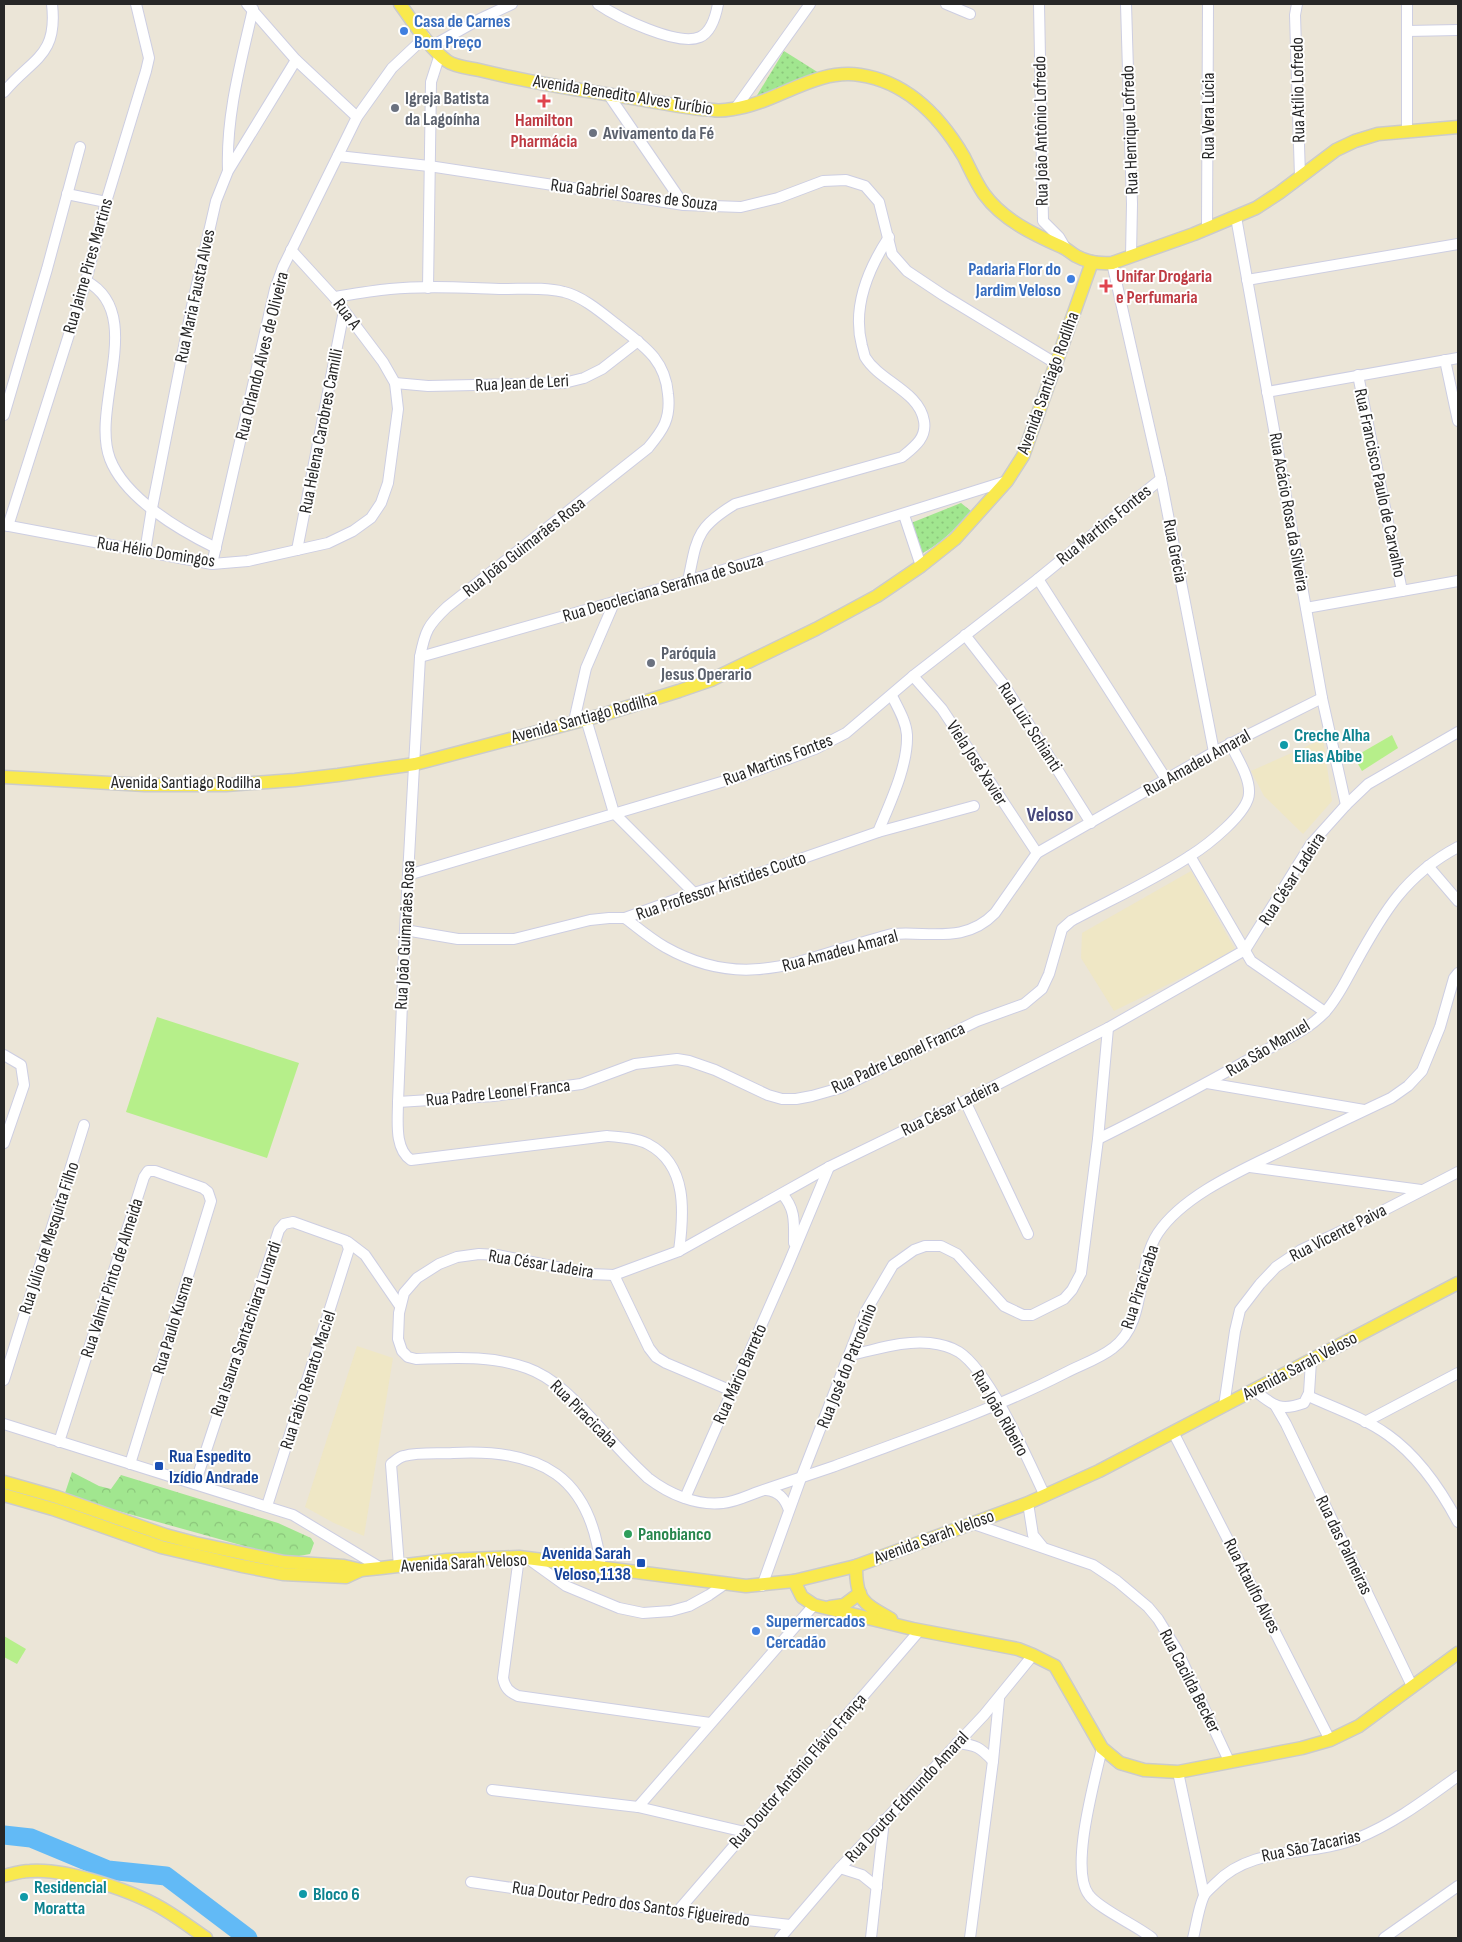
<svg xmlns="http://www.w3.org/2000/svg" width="1462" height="1942" viewBox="0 0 1462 1942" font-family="'Sofia Sans Condensed',sans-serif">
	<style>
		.education { fill: #efe7c5 }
		.grass { fill: url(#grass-dots) }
		.forest { fill: url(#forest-crowns) }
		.pitch { fill: #b6ef8a }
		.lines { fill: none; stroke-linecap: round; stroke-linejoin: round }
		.river { stroke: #62baf6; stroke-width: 19 }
		.minor-casing { stroke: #cdcee2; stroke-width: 12 }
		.major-casing { stroke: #cbcbcb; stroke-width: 15 }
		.minor { stroke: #fff; stroke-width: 10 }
		.major { stroke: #f9e94e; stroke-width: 12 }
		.shop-dot { fill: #3f7fe0; stroke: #fff; stroke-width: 2 }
		.health-dot { fill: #e0444e; stroke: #fff; stroke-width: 2 }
		.worship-dot { fill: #6b7280; stroke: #fff; stroke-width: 2 }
		.culture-dot { fill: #0f9aa8; stroke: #fff; stroke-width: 2 }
		.transit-dot { fill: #1a4fb4; stroke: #fff; stroke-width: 2 }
		.leisure-dot { fill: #2e9e5b; stroke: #fff; stroke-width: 2 }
		.labels { text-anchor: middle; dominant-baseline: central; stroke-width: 4; stroke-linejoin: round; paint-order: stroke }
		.shop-label { font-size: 18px; font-weight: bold; fill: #366cbe; stroke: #fff; text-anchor: start }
		.street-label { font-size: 18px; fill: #272727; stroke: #fff }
		.worship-label { font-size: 18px; font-weight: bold; fill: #5b616d; stroke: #fff; text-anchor: start }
		.health-label { font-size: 18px; font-weight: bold; fill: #be3a42; stroke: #fff }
		.culture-label { font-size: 18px; font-weight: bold; fill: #0d838f; stroke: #fff; text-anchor: start }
		.transit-label { font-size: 18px; font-weight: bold; fill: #164399; stroke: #fff; text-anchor: start }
		.leisure-label { font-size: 18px; font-weight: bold; fill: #27864d; stroke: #fff; text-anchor: start }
		.quarter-label { font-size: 20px; font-weight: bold; fill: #45477a; stroke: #fff }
	</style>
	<defs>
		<pattern id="grass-dots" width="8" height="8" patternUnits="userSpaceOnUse" patternTransform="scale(1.25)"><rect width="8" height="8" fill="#a1e68f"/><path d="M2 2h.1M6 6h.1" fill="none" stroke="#8bc57b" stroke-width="1.8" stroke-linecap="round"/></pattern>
		<pattern id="forest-crowns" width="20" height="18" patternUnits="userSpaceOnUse" patternTransform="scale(1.25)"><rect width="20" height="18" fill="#a1e68f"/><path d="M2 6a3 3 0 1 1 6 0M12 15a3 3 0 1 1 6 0" fill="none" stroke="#8bc57b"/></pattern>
	</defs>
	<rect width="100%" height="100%" fill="#ebe5d7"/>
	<g class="education">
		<polygon points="1323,739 1332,801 1303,834 1264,796 1251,771"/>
		<polygon points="1191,871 1236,951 1114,1011 1081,958 1082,933"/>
		<polygon points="357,1346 393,1358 364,1536 334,1523 305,1507"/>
	</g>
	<g class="grass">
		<polygon points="784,51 819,73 756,97"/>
		<path d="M961,503L971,511C956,528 942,543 921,554L911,523Z"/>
	</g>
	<polygon class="forest" points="72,1472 99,1486 111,1489 121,1475 278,1523 311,1538 314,1543 310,1554 288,1558 64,1496"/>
	<g class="pitch">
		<polygon points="1392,735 1398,748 1362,771 1354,757"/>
		<polygon points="157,1017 299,1063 267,1158 126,1112"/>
		<polygon points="4,1636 26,1649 17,1664 4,1657"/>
	</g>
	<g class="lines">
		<polyline class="river" points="4,1835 31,1838 108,1870 166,1876 248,1938"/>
		<g class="minor-casing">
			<g id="minor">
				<polyline points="247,4 296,60 357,117"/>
				<path d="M598,4C617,17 678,47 700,37C711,32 716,15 718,4"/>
				<polyline points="946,4 970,14"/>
				<polyline points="1039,4 1043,221 1059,237 1066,249"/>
				<polyline points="1126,4 1132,204 1131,256"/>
				<polyline points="1297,4 1295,15 1300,177"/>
				<polyline points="1407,31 1458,30"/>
				<polyline points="432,46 480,19 512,4"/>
				<path d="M4,92C32,58 58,57 52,4"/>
				<polyline points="608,94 684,205"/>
				<polyline points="735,109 810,4"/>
				<polyline points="1407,132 1407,4"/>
				<polyline points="338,156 429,166 684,205 741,207 778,198 823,181 846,180 865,186 879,202 892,254 907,271 943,295 1055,363"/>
				<path d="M228,170C226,115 241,62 253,9"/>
				<polyline points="67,194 106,202"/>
				<polyline points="1236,217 1322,698 1346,805"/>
				<polyline points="1207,228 1208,4"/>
				<polyline points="1112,263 1161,479 1214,752"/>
				<polyline points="1247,280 1458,244"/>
				<path d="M86,281C147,313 90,407 110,459C125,498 179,530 216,548"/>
				<polyline points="428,288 431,82 440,54"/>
				<path d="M334,297C353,294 371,291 390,289C428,285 467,288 504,289C524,289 545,287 564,292C582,296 602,313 616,324C642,345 665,358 668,394C671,419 663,430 648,448L447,607C428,625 425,631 420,657L405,930L398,1102"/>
				<polyline points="1445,360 1458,421"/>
				<polyline points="1358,375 1402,591"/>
				<polyline points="395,383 428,386 564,383 584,378 602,369 638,341"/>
				<polyline points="1267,392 1458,358"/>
				<polyline points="4,415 47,269 80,147"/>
				<polyline points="904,515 921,566"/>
				<polyline points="4,525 212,564 248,561 328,543 353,531 371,518 381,503 388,483 398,409 395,383 383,362 334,297 291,250"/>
				<polyline points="8,526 86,281 106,202 146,71 149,58 136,4"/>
				<polyline points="297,550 344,311"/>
				<polyline points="145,552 152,508 192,306 216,201 228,171 296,60"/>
				<polyline points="212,564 275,289 283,267 357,117 392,68 425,37"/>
				<polyline points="1038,579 1166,779"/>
				<path d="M688,581C697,539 695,528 735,504L902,457C914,447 927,438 924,421C919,391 880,382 865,357C864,354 863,349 862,346C852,308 868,269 889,237"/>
				<polyline points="1306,608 1458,581"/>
				<polyline points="965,635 1004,685 1091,823"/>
				<polyline points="420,657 688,581 1007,481"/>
				<polyline points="913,676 942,709 1037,853"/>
				<polyline points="586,719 614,813 694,893"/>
				<polyline points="574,721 586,668 614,603"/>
				<path d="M1458,732L1368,784L1346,805L1311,844L1245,950L1108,1028L965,1101L829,1167L679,1251L614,1275L591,1274L497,1255L479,1254L457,1257L439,1264L417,1278L404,1293L399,1313L398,1339L402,1351L408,1357L416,1359C453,1358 491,1355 527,1368C558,1379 581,1407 603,1431C617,1447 632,1463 648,1478C669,1494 696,1506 723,1503C735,1502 747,1496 758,1492C783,1483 809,1475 835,1466C912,1437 991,1411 1065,1373C1080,1365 1099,1359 1113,1348C1148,1322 1135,1268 1158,1233C1185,1193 1247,1168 1289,1147C1323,1130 1357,1114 1391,1098L1408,1086L1422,1071L1440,1027L1454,978L1458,973"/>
				<path d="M878,832C890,803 908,766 907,735C906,721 898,708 892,696"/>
				<polyline points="1190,856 1251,961 1325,1012"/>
				<polyline points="1428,866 1458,901"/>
				<polyline points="408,875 745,775 815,749 846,733 913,676 1038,579 1161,479"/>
				<path d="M625,918C638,928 651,939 665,947C750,995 808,955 892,934C930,931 965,944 995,913L1037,853L1214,752L1322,698"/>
				<polyline points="405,930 458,939 514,939 590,920 609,918 625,918 694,893 763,872 878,832 974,806"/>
				<polyline points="4,1055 21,1065 24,1085 4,1143"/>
				<polyline points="1207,1083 1364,1110"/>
				<polyline points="965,1101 1028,1234"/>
				<path d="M1098,1139C1151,1113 1203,1085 1255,1056C1278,1043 1306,1032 1325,1012C1338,998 1346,980 1355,964C1383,913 1405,875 1458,847"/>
				<polyline points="1250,1167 1421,1190"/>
				<path d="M782,1194C796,1209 794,1224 794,1243"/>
				<polyline points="348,1242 365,1255 400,1306"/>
				<path d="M679,1251C684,1213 688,1165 648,1144C636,1138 620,1137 607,1136L411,1160C394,1149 398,1120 398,1102L494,1096L581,1084L635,1064L677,1059L689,1061L715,1070L768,1095L782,1099H796L812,1096L840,1088L977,1021L1024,1004L1042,989L1049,974L1062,929L1071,921C1110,900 1154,880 1190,856C1206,846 1249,813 1249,793C1250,777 1237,758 1230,743"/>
				<polyline points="614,1275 649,1348 656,1357 666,1363 732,1391"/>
				<path d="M850,1355C876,1350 903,1340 930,1343C939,1344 951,1347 959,1352C990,1372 1028,1460 1045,1496"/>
				<polyline points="4,1380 84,1125"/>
				<path d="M1254,1390C1273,1405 1279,1412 1304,1403L1309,1393L1311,1361"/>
				<path d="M1308,1396C1335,1408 1364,1418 1388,1435C1419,1457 1441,1490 1458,1522"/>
				<polyline points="1275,1405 1286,1424 1412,1686"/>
				<polyline points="1224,1406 1235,1331 1240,1310 1260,1284 1276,1267 1301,1250 1365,1220 1458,1172"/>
				<polyline points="1365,1422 1458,1373"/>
				<polyline points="4,1424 293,1515 381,1568"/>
				<polyline points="1173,1432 1330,1740"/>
				<polyline points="59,1442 144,1177 148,1171 155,1171 203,1188 208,1192 211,1201 130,1464"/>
				<polyline points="195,1484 279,1230 284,1224 293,1222 346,1241 349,1249 267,1506"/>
				<path d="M766,1490C779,1491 785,1499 789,1510"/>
				<polyline points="685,1498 788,1265 829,1167"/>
				<polyline points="1028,1503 1033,1535 1042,1546"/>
				<polyline points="971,1523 1093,1565 1117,1581 1148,1607 1158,1619 1177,1650 1229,1761"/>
				<path d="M519,1557L503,1678C505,1688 509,1692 518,1696L710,1723"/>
				<polyline points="527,1558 566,1586 619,1608 643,1613 671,1611 689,1606 709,1595 725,1584"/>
				<path d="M399,1566L391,1464C395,1461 399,1457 404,1456C419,1452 438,1454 453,1453C541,1448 591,1476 601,1568"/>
				<polyline points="762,1586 801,1478 866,1311 893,1265 914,1250 925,1246 941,1246 957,1254 1004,1306 1023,1315 1032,1315 1064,1299 1072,1290 1081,1273 1098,1139 1108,1028"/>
				<path d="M957,1743C976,1745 980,1747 993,1761"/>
				<path d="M1102,1748C1095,1780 1069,1870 1089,1895C1099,1909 1136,1925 1152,1938"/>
				<polyline points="1178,1772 1204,1895"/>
				<polyline points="492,1790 638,1807 745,1832"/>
				<polyline points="638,1807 814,1605"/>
				<polyline points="840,1868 862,1875 877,1887"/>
				<polyline points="471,1882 677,1912 790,1925"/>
				<polyline points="677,1912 920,1630"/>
				<polyline points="780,1938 840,1868 984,1715 1033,1655"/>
				<polyline points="871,1938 884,1820"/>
				<polyline points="970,1938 993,1761 999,1699"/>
				<path d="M1193,1938C1196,1927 1199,1904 1205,1894C1208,1890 1212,1887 1216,1883C1254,1844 1311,1858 1358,1838C1395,1823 1426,1799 1458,1776"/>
				<polyline points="1384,1938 1458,1886"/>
			</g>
		</g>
		<g class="major-casing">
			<g id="major">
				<path d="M400,4C414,23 428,47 447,61C455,67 470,68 479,70C532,83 585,91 639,99C663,103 688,109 713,110C719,111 727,110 733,109C777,103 815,68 860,75C908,82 941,118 964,157C970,169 976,183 984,194C1003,220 1033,234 1062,247C1067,249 1071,253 1076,256C1087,262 1099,264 1112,263L1194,234L1256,208L1279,193L1336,150L1355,141L1378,134L1458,127"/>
				<polyline points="4,777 145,785 226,785 295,780 338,775 415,764 602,715 679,691 711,680 816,629 877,596 921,566 955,539 1007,481 1023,456 1092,262"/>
				<polyline points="4,1482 57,1497 165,1535 195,1543 284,1562 344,1566 361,1570"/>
				<polyline points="4,1495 53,1509 161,1547 242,1566 283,1574 346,1577 361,1570 381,1568 447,1560 519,1557 746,1586 794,1581 856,1566 1028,1503 1099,1471 1458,1283"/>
				<path d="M856,1566C856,1601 863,1603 891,1619"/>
				<polyline points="794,1581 802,1597 814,1605 913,1629 1018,1649 1033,1655 1055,1666 1102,1748 1120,1763 1144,1770 1178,1772 1302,1748 1330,1740 1359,1726 1458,1653"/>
				<polyline points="830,1607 844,1605 860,1593"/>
				<path d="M4,1876C12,1874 21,1871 30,1871C67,1868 137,1892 168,1912C181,1920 193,1929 206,1938"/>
			</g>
		</g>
		<use href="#minor" class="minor"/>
		<use href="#major" class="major"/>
	</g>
	<g class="shop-dot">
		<circle cx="404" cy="31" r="5"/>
		<circle cx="1071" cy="279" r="5"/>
		<circle cx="756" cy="1631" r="5"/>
	</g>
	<g class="health-dot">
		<path d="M541.5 93.5h5v5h5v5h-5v5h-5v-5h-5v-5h5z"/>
		<path d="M1103.5 278.5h5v5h5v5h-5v5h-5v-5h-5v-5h5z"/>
	</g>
	<g class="worship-dot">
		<circle cx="395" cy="108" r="5"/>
		<circle cx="593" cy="133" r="5"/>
		<circle cx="651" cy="663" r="5"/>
	</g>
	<g class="culture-dot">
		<circle cx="1284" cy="745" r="5"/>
		<circle cx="303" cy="1894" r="5"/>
		<circle cx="24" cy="1897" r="5"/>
	</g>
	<g class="transit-dot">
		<rect x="154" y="1461" width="10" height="10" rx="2.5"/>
		<rect x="636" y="1558" width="10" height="10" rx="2.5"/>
	</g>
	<circle class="leisure-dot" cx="628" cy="1534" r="5"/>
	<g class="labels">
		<g class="shop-label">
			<text x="414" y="21">Casa de Carnes<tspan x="414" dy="21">Bom Preço</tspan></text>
			<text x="1061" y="269" text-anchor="end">Padaria Flor do<tspan x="1061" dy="21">Jardim Veloso</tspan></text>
			<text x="766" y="1621">Supermercados<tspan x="766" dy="21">Cercadão</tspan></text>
		</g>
		<g class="street-label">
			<text transform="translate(1298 90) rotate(-91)">Rua Atílio Lofredo</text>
			<text transform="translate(623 95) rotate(9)">Avenida Benedito Alves Turíbio</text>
			<text transform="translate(1208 116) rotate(-90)">Rua Vera Lúcia</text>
			<text transform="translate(1130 130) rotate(-92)">Rua Henrique Lofredo</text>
			<text transform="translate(1041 131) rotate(-91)">Rua João Antônio Lofredo</text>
			<text transform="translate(634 195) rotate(7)">Rua Gabriel Soares de Souza</text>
			<text transform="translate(88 266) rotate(-74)">Rua Jaime Pires Martins</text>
			<text transform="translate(195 296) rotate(-78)">Rua Maria Fausta Alves</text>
			<text transform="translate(347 314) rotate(53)">Rua A</text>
			<text transform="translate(262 356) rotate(-76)">Rua Orlando Alves de Oliveira</text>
			<text transform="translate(522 383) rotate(-3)">Rua Jean de Leri</text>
			<text transform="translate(1048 383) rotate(-70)">Avenida Santiago Rodilha</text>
			<text transform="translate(321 431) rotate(-79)">Rua Helena Carobres Camilli</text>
			<text transform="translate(1380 483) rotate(78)">Rua Francisco Paulo de Carvalho</text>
			<text transform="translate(1289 512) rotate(80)">Rua Acácio Rosa da Silveira</text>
			<text transform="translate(1104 525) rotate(-39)">Rua Martins Fontes</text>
			<text transform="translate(524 547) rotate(-38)">Rua João Guimarães Rosa</text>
			<text transform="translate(1175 551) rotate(79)">Rua Grécia</text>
			<text transform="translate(156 552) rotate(9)">Rua Hélio Domingos</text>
			<text transform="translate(663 588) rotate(-16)">Rua Deocleciana Serafina de Souza</text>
			<text transform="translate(584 718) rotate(-15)">Avenida Santiago Rodilha</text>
			<text transform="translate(1030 727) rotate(57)">Rua Luiz Schianti</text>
			<text transform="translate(778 760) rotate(-21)">Rua Martins Fontes</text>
			<text transform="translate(977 763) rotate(57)">Viela José Xavier</text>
			<text transform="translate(1197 763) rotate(-29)">Rua Amadeu Amaral</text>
			<text x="186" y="782">Avenida Santiago Rodilha</text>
			<text transform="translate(1292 879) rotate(-57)">Rua César Ladeira</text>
			<text transform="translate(721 886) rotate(-19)">Rua Professor Aristides Couto</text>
			<text transform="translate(405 935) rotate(-87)">Rua João Guimarães Rosa</text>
			<text transform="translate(840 951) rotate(-15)">Rua Amadeu Amaral</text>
			<text transform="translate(1268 1048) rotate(-31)">Rua São Manuel</text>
			<text transform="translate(898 1058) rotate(-25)">Rua Padre Leonel Franca</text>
			<text transform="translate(498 1093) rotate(-6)">Rua Padre Leonel Franca</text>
			<text transform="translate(950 1108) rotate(-26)">Rua César Ladeira</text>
			<text transform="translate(1338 1233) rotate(-27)">Rua Vicente Paiva</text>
			<text transform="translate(49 1238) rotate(-72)">Rua Júlio de Mesquita Filho</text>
			<text transform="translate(541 1264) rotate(9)">Rua César Ladeira</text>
			<text transform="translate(112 1278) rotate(-72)">Rua Valmir Pinto de Almeida</text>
			<text transform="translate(1140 1287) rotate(-72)">Rua Piracicaba</text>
			<text transform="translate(173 1325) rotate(-73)">Rua Paulo Kusma</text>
			<text transform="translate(246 1329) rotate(-71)">Rua Isaura Santachiara Lunardi</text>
			<text transform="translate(847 1366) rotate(-68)">Rua José do Patrocínio</text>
			<text transform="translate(1300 1366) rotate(-28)">Avenida Sarah Veloso</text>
			<text transform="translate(740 1374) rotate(-66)">Rua Mário Barreto</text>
			<text transform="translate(308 1380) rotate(-72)">Rua Fabio Renato Maciel</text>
			<text transform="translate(1000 1413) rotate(60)">Rua João Ribeiro</text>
			<text transform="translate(584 1414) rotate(45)">Rua Piracicaba</text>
			<text transform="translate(934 1537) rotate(-20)">Avenida Sarah Veloso</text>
			<text transform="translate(1344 1545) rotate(64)">Rua das Palmeiras</text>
			<text transform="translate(464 1563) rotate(-3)">Avenida Sarah Veloso</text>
			<text transform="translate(1252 1586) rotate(63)">Rua Ataulfo Alves</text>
			<text transform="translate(1190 1681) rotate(63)">Rua Cacilda Becker</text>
			<text transform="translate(798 1771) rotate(-49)">Rua Doutor Antônio Flávio França</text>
			<text transform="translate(907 1797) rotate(-47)">Rua Doutor Edmundo Amaral</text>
			<text transform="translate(1311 1846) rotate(-12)">Rua São Zacarias</text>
			<text transform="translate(631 1904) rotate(8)">Rua Doutor Pedro dos Santos Figueiredo</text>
		</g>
		<g class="worship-label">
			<text x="405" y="98">Igreja Batista<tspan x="405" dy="21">da Lagoínha</tspan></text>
			<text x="603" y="133">Avivamento da Fé</text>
			<text x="661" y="653">Paróquia<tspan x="661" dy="21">Jesus Operario</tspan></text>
		</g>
		<g class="health-label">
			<text x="544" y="120">Hamilton<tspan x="544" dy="21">Pharmácia</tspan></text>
			<text x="1116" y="276" text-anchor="start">Unifar Drogaria<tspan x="1116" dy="21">e Perfumaria</tspan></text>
		</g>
		<g class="culture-label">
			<text x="1294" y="735">Creche Alha<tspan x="1294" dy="21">Elias Abibe</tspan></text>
			<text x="34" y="1887">Residencial<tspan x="34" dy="21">Moratta</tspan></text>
			<text x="313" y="1894">Bloco 6</text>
		</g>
		<g class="transit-label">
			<text x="169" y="1456">Rua Espedito<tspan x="169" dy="21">Izídio Andrade</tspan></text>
			<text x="631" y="1553" text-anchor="end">Avenida Sarah<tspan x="631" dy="21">Veloso,1138</tspan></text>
		</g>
		<g class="leisure-label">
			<text x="638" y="1534">Panobianco</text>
		</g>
		<g class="quarter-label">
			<text x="1050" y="815">Veloso</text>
		</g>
	</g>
	<rect width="1462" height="1942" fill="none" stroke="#272727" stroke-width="10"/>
</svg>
